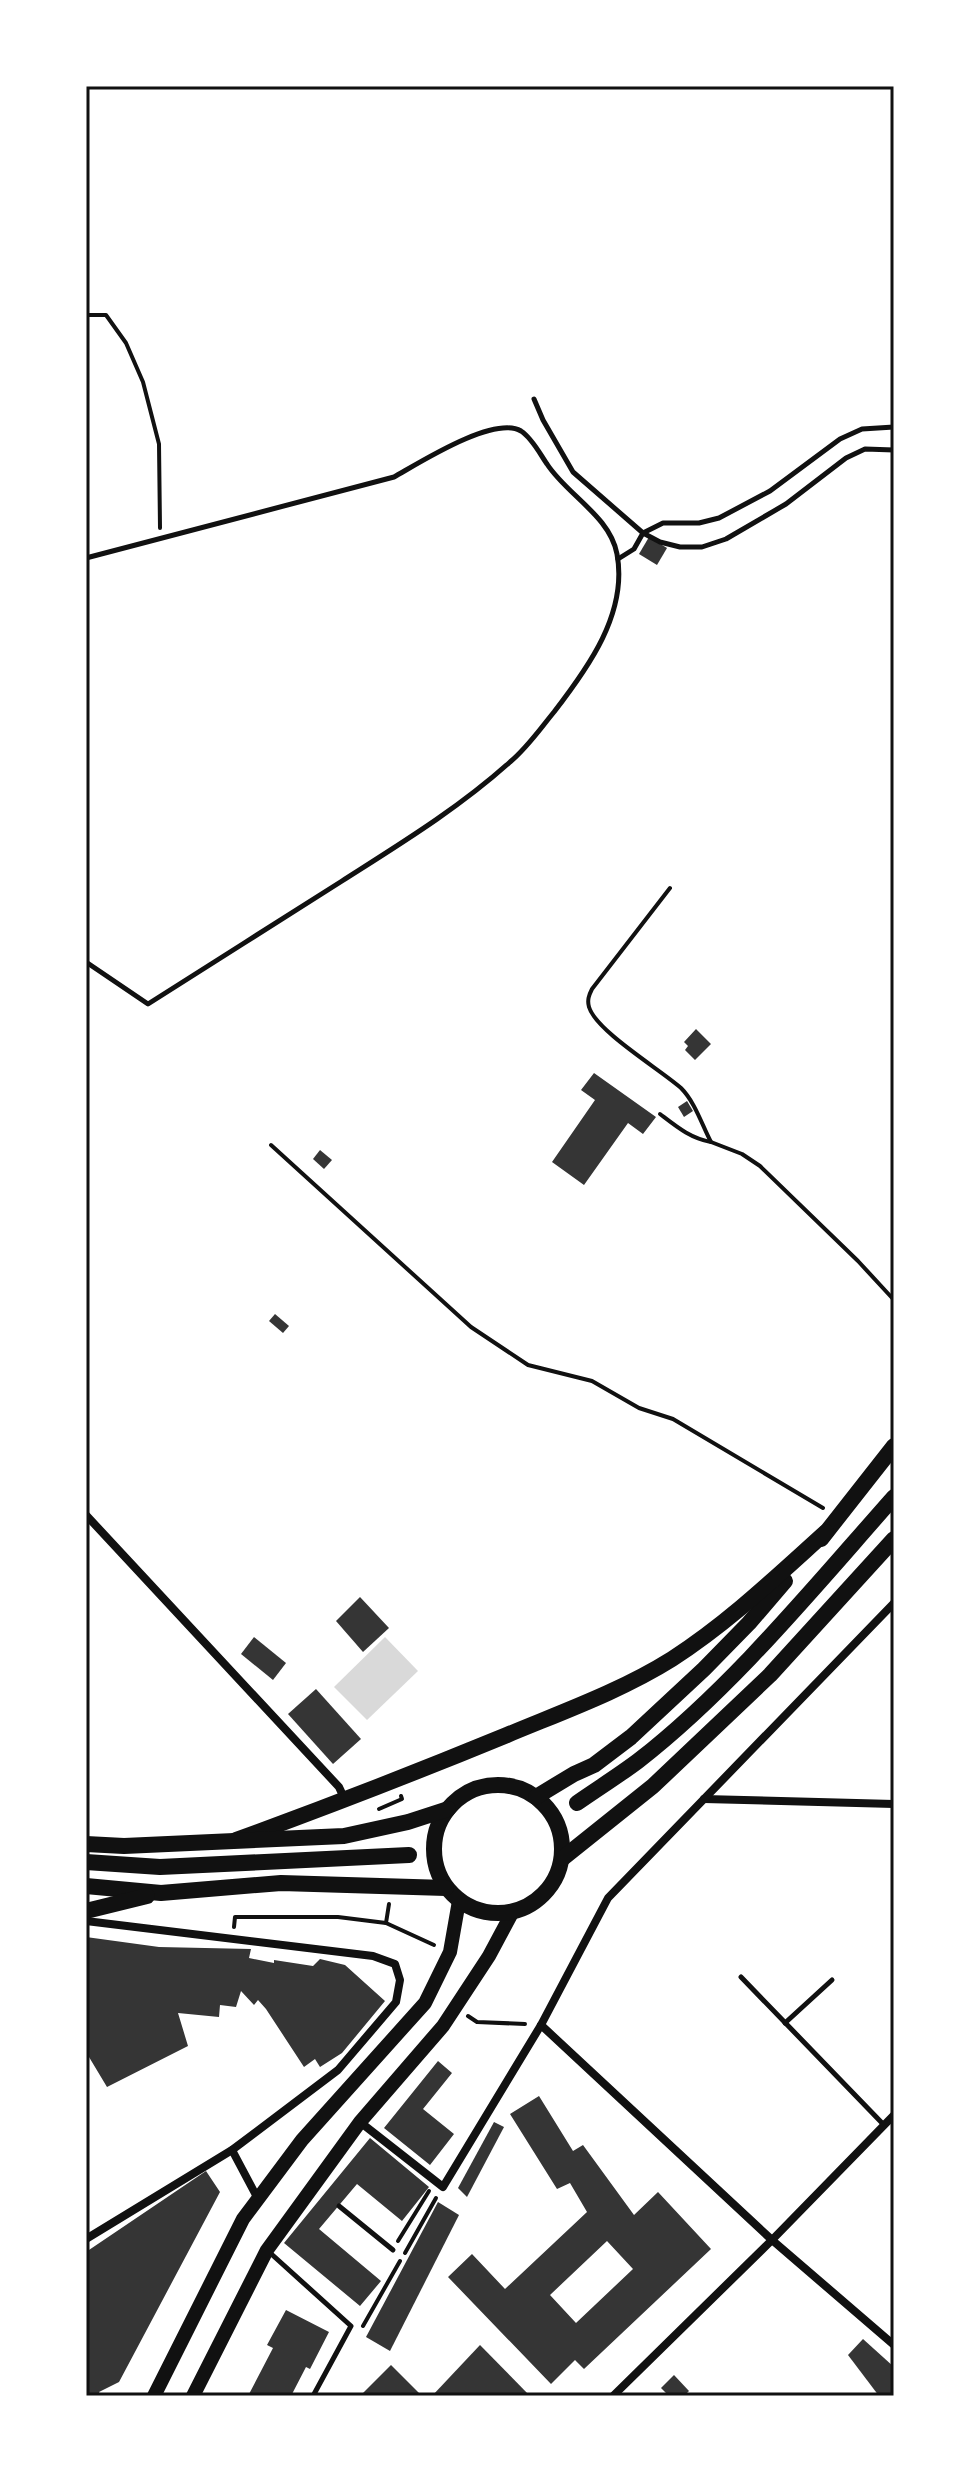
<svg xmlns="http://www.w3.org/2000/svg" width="980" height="2482" viewBox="0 0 980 2482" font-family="Signika,sans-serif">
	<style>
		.water { fill: #d9d9d9 }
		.building { fill: #353535; fill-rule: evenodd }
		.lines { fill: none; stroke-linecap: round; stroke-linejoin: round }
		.path { stroke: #111; stroke-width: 4 }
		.service { stroke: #111; stroke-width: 5 }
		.minor { stroke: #111; stroke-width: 8 }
		.secondary { stroke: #111; stroke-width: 14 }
		.trunk { stroke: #111; stroke-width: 16 }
		.neatline { fill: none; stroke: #111; stroke-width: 3 }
	</style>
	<rect width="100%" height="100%" fill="#fff"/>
	<polygon class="water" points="385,1637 418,1671 367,1720 334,1687"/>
	<g class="building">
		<polygon points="649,537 667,548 657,565 639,554"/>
		<polygon points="696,1029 711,1044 695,1060 685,1050 688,1046 684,1042"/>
		<polygon points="594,1073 656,1117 643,1134 628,1123 584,1185 552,1162 595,1100 581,1090"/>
		<polygon points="687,1101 693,1111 684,1117 678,1107"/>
		<polygon points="320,1150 332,1160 324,1169 313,1159"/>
		<polygon points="275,1314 289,1326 283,1333 269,1321"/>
		<polygon points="360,1597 389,1628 363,1652 336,1621"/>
		<polygon points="254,1637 286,1663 273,1680 241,1654"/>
		<polygon points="316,1689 361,1739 333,1764 288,1714"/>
		<polygon points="86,1937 159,1947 251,1949 249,1958 274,1963 274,1960 313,1966 320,1959 345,1965 385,2001 342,2053 320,2067 315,2059 304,2067 266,2009 258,2000 254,2005 241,1991 236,2007 220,2005 219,2017 178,2013 188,2046 107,2087 86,2052"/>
		<polygon points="438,2061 452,2073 423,2109 454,2134 430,2165 384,2128"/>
		<path d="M539,2096L573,2151L583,2145L634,2215L658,2192L711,2249L584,2369L575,2360L551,2384L448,2277L472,2254L505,2289L587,2212L570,2183L557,2189L510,2114ZM607,2241L633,2269L576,2323L550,2295Z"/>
		<polygon points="494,2122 504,2127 467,2197 458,2188"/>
		<polygon points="370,2138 429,2187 402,2221 357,2184 319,2229 381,2281 360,2306 284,2243"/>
		<polygon points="206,2171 220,2192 119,2382 99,2392 101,2396 86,2396 86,2252"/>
		<polygon points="438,2202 459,2215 390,2351 366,2337"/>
		<polygon points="286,2310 329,2332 310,2369 306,2367 291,2396 248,2396 273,2348 267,2345"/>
		<polygon points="863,2339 894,2367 894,2396 879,2396 848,2355"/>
		<polygon points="480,2345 530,2396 432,2396"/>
		<polygon points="391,2365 422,2396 360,2396"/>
		<polygon points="674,2375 689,2391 684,2396 669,2396 661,2388"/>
	</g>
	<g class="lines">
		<g class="path">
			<polyline points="86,315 106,315 126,343 143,382 159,444 160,528"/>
			<path d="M670,888L592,989C589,995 587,1000 589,1007C596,1031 661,1070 681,1088C695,1102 702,1125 711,1142L742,1154L760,1166L858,1261L894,1300"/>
			<path d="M660,1114C677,1127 690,1138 711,1142"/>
			<polyline points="271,1145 471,1327 528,1365 592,1381 639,1408 673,1419 823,1508"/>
			<polyline points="379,1809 402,1799 401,1796"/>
			<polyline points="389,1904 386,1923 434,1945"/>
			<polyline points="234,1927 235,1917 338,1917 386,1923"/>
			<polyline points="468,2016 477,2022 525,2024"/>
			<polyline points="398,2241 429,2191"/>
			<polyline points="405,2253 436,2198"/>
			<polyline points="363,2326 400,2261"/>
		</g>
		<g class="service">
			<polyline points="534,399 543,420 573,472 643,533 660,542 680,547 702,547 726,539 786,504 846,458 865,449 894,450"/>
			<path d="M86,558L394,477C419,463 494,415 521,431C532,438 540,454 547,464C567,495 610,516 617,554C628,613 588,668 554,712C540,729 527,748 510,762C459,808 400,844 342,881C277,922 213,963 148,1004L86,962"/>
			<polyline points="618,559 634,549 643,533 663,523 699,523 719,518 770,491 840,439 862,429 894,427"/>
			<polyline points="741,1977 883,2124"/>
			<polyline points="785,2023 832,1980"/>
			<polyline points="339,2206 393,2250"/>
			<polyline points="268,2251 351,2326 313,2396"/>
		</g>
		<g class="minor">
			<polyline points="86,1515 339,1787 345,1800"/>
			<polyline points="704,1799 894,1804"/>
			<polyline points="86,1921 373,1956 395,1964 400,1980 396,2002 338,2070 232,2150 86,2239"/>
			<polyline points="541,2025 772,2240 894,2345"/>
			<polyline points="360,2122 443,2187 541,2025 608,1898 894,1603"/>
			<polyline points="232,2150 258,2199"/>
			<polyline points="613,2396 772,2240 894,2115"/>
		</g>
		<g class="secondary">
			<polyline points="154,2396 243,2219 302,2140 425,2003 450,1952 459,1901"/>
			<polyline points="193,2396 267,2250 360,2122 443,2026 489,1956 512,1913"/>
		</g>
		<g class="trunk">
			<polyline points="821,1539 894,1446"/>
			<circle cx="498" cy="1849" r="64"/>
			<polyline points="536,1797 574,1774 594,1765 631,1737 704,1669 749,1623 785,1581"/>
			<path d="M577,1803C597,1789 618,1776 638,1761C732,1688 815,1586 894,1497"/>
			<path d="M236,1840C327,1807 417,1772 507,1735C562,1712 621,1691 672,1659C728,1623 776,1577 826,1532"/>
			<polyline points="86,1844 124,1846 344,1836 408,1822 448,1809"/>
			<polyline points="563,1858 653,1786 770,1675 894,1539"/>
			<polyline points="86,1862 160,1867 409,1855"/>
			<polyline points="86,1886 161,1893 281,1883 446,1888"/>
			<polyline points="86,1911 147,1896"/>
		</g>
	</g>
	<rect width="980" height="2482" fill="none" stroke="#ffffff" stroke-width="176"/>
	<rect x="88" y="88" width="804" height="2306" class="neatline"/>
</svg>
